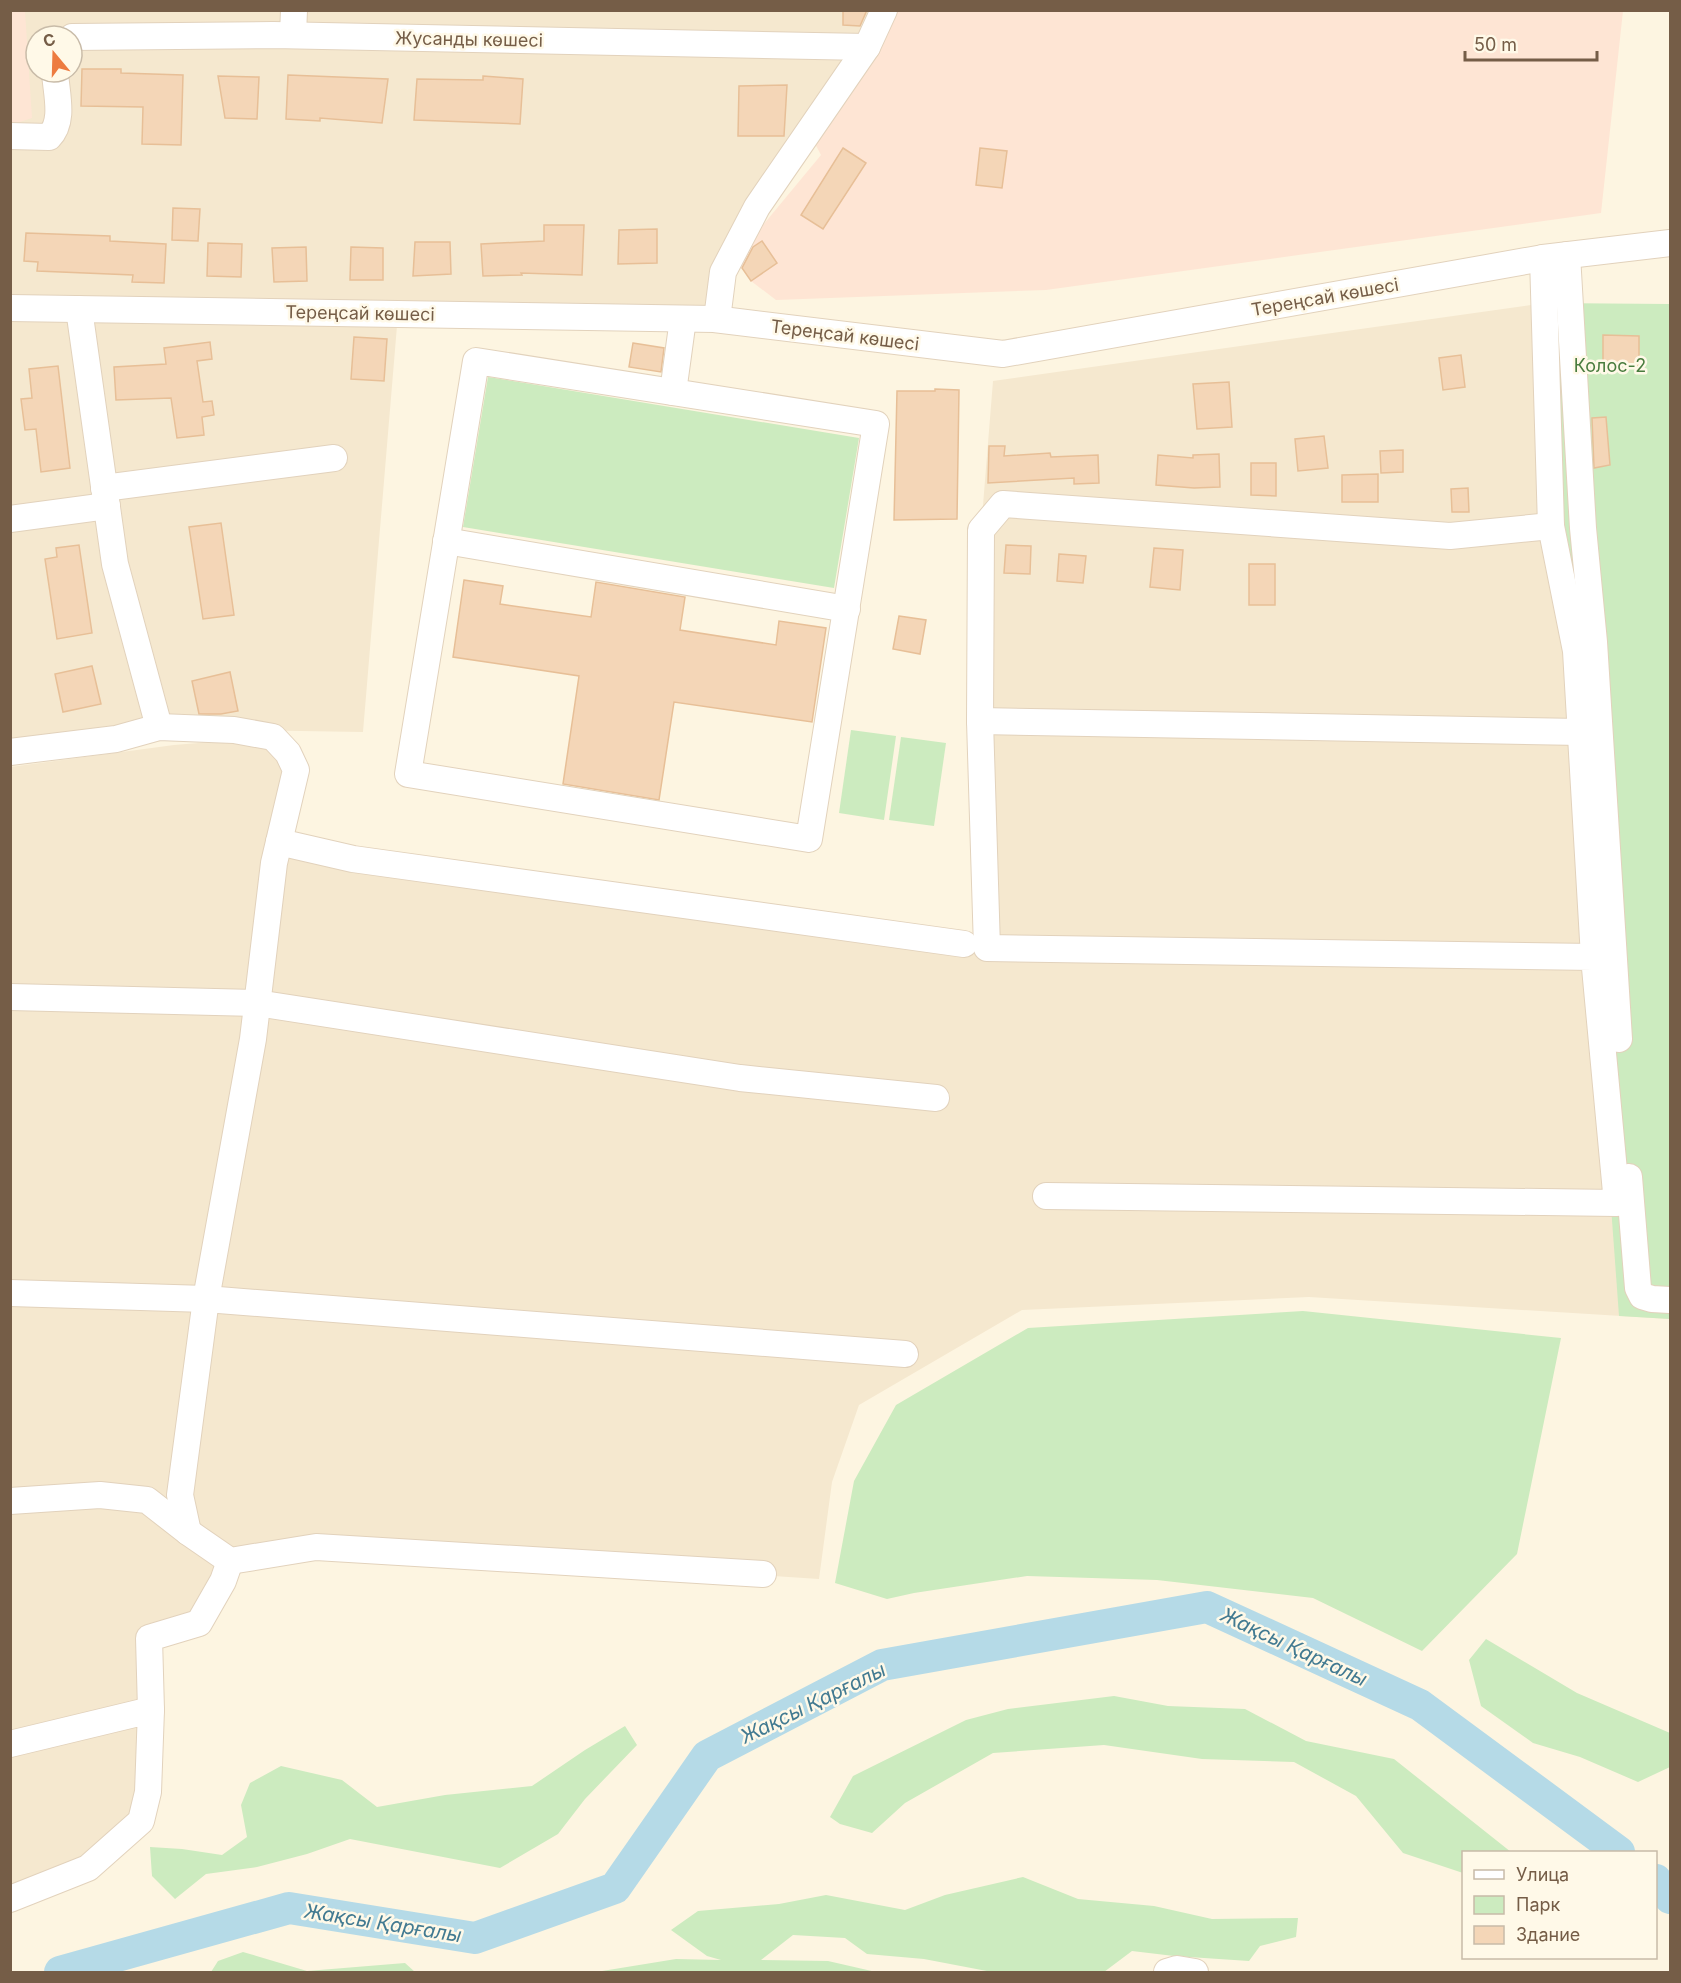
<svg xmlns="http://www.w3.org/2000/svg" width="1681" height="1983" viewBox="0 0 1681 1983" font-family="Inter,sans-serif">
	<style>
		.residential { fill: #f5e8cf; fill-rule: evenodd }
		.commercial { fill: #fee5d4 }
		.green { fill: #ccebbf }
		.lines { fill: none; stroke-linecap: round; stroke-linejoin: round }
		.river { stroke: #b5dae7; stroke-width: 32 }
		.building { fill: #f4d6b7; stroke: #e7bf97; stroke-width: 1.5 }
		.minor-casing { stroke: #e2d2bc; stroke-width: 28 }
		.minor { stroke: #fff; stroke-width: 26 }
		.labels { text-anchor: middle; dominant-baseline: central; stroke-width: 5; stroke-linejoin: round; paint-order: stroke }
		.street-label { font-size: 18px; fill: #755d47; stroke: #fff9e8 }
		.park-label { font-size: 18px; fill: #497c3e; stroke: #fff9e8 }
		.water-label { font-size: 20px; font-style: italic; fill: #427a91; stroke: #fff9e8 }
	</style>
	<rect width="100%" height="100%" fill="#fdf5e1"/>
	<g class="residential">
		<path d="M11,11H888L812,123L714,319L398,314L363,732L234,730L11,759ZM36,36H72V72H36Z"/>
		<polygon points="1545,303 1670,306 1670,1319 1309,1297 1022,1310 859,1405 832,1482 819,1579 316,1547 230,1561 199,1623 149,1638 148,1792 88,1868 11,1899 10,767 174,745 273,737 288,753 279,841 986,948 981,530 993,381"/>
	</g>
	<g class="commercial">
		<polygon points="11,11 25,11 32,118 11,125"/>
		<polygon points="898,11 1623,11 1601,213 1046,290 776,300 751,281 735,259 821,155 812,138 887,32"/>
	</g>
	<g class="green">
		<polygon points="1545,303 1670,304 1670,1319 1619,1316"/>
		<polygon points="488,377 859,438 834,588 463,527"/>
		<polygon points="851,730 896,736 884,820 839,813"/>
		<polygon points="901,737 946,743 934,826 889,820"/>
		<polygon points="1303,1311 1561,1338 1517,1554 1422,1651 1313,1598 1157,1580 1027,1576 914,1593 887,1599 835,1583 854,1481 896,1405 1028,1328"/>
		<polygon points="1486,1639 1577,1693 1670,1733 1670,1767 1638,1782 1580,1757 1533,1743 1481,1706 1469,1660"/>
		<polygon points="1114,1696 1168,1706 1245,1709 1306,1741 1394,1759 1511,1852 1464,1852 1463,1873 1403,1853 1356,1796 1294,1762 1202,1759 1104,1745 993,1753 905,1803 872,1833 840,1824 830,1817 853,1776 966,1720 1008,1709"/>
		<polygon points="625,1726 637,1745 585,1799 558,1834 500,1868 350,1839 307,1854 257,1867 206,1874 175,1899 152,1876 150,1847 182,1849 222,1855 247,1837 241,1805 250,1783 281,1766 342,1780 377,1807 445,1795 532,1786 585,1750"/>
		<polygon points="1023,1877 1078,1899 1154,1906 1212,1919 1298,1918 1296,1937 1260,1946 1249,1961 1174,1956 1132,1951 1104,1972 992,1972 924,1959 867,1954 845,1938 793,1935 761,1960 828,1961 876,1972 596,1972 676,1959 721,1960 707,1956 671,1930 698,1911 779,1904 826,1895 905,1910 945,1895"/>
		<polygon points="243,1952 307,1971 405,1963 415,1972 211,1972 218,1961"/>
	</g>
	<g class="lines">
		<g class="river">
			<polyline points="1656,1880 1670,1898"/>
			<polyline points="60,1972 289,1908 475,1938 615,1888 707,1756 882,1665 1207,1607 1420,1705 1619,1852"/>
		</g>
	</g>
	<g class="building">
		<polygon points="843,10 867,10 860,26 843,25"/>
		<polygon points="82,69 121,69 121,73 183,75 181,145 142,144 143,107 81,106"/>
		<polygon points="288,75 388,79 382,123 320,118 320,121 286,119"/>
		<polygon points="218,76 259,77 257,119 225,118"/>
		<polygon points="483,76 523,79 520,124 414,120 417,79 483,80"/>
		<polygon points="787,85 784,136 738,136 739,86"/>
		<polygon points="843,148 866,163 823,229 801,215"/>
		<polygon points="980,148 1007,151 1002,188 976,185"/>
		<polygon points="173,208 200,209 198,241 172,240"/>
		<polygon points="544,225 584,225 582,275 521,273 522,275 483,276 481,244 544,241"/>
		<polygon points="657,229 657,263 618,264 619,230"/>
		<polygon points="26,233 110,236 110,241 166,244 164,283 132,282 133,275 37,271 38,262 24,261"/>
		<polygon points="762,241 777,263 751,281 742,268 753,247"/>
		<polygon points="415,242 450,242 451,274 413,276"/>
		<polygon points="208,243 242,244 241,277 207,276"/>
		<polygon points="306,247 307,281 274,282 272,248"/>
		<polygon points="351,247 383,248 383,280 350,280"/>
		<polygon points="1603,335 1639,336 1639,366 1603,365"/>
		<polygon points="354,337 387,339 384,381 351,379"/>
		<polygon points="210,342 212,359 197,361 203,402 212,401 214,415 202,417 204,435 177,438 171,398 116,400 114,367 166,364 164,348"/>
		<polygon points="633,343 664,348 661,372 629,367"/>
		<polygon points="1461,355 1465,387 1443,390 1439,358"/>
		<polygon points="58,366 70,468 41,472 36,429 25,430 21,399 32,398 29,369"/>
		<polygon points="1229,382 1232,427 1197,429 1193,384"/>
		<polygon points="935,389 959,390 957,519 894,520 897,391 935,391"/>
		<polygon points="1606,417 1610,465 1594,468 1592,418"/>
		<polygon points="1324,436 1328,468 1298,471 1295,439"/>
		<polygon points="989,446 1005,446 1004,456 1050,453 1051,457 1098,455 1099,483 1074,484 1074,478 988,483"/>
		<polygon points="1403,450 1403,472 1381,473 1380,451"/>
		<polygon points="1219,454 1220,487 1194,488 1156,485 1158,455 1193,458 1193,455"/>
		<polygon points="1251,463 1276,463 1276,496 1251,495"/>
		<polygon points="1378,474 1378,502 1342,502 1342,475"/>
		<polygon points="1468,488 1469,512 1452,512 1451,489"/>
		<polygon points="221,523 234,615 203,619 189,527"/>
		<polygon points="79,545 92,633 57,639 45,559 57,557 56,548"/>
		<polygon points="1006,545 1031,546 1030,574 1004,573"/>
		<polygon points="1154,548 1183,550 1180,590 1150,587"/>
		<polygon points="1059,554 1086,556 1083,583 1057,581"/>
		<rect x="1249" y="564" width="26" height="41"/>
		<polygon points="464,580 503,586 500,604 591,617 596,582 685,597 680,630 776,645 779,621 826,628 812,722 674,702 659,800 563,784 579,676 453,657"/>
		<polygon points="899,616 926,620 920,654 893,649"/>
		<polygon points="92,666 101,704 63,712 55,674"/>
		<polygon points="230,672 238,711 221,714 199,714 192,681"/>
	</g>
	<g class="lines">
		<g class="minor-casing">
			<g id="minor">
				<polyline points="293,35 294,10"/>
				<polyline points="72,37 273,35 867,47"/>
				<path d="M10,136L49,137C65,121 56,93 55,72"/>
				<polyline points="1567,255 1583,528 1594,642 1619,1039"/>
				<polyline points="1543,258 1551,526 1576,651 1594,957"/>
				<polyline points="10,308 714,319 1003,354 1543,258 1670,243"/>
				<polyline points="79,309 115,564 159,727"/>
				<polyline points="717,319 723,272 757,207 867,47 884,10"/>
				<polygon points="476,361 876,424 809,839 408,774"/>
				<polyline points="673,392 683,319"/>
				<polyline points="104,488 334,458"/>
				<polyline points="10,519 107,506"/>
				<polyline points="446,541 847,609"/>
				<polyline points="980,721 1581,732"/>
				<polyline points="10,752 116,739 159,727 234,730 273,737 288,753 296,770 274,863 253,1039 206,1299 180,1495 188,1532"/>
				<polyline points="279,842 353,859 964,944"/>
				<polyline points="10,997 257,1003 740,1078 936,1098"/>
				<polyline points="1629,1177 1638,1288 1642,1296 1652,1299 1670,1300"/>
				<polyline points="1046,1196 1617,1203 1594,957 987,948 980,721 981,530 1003,504 1450,536 1551,526"/>
				<polyline points="10,1293 206,1299 905,1354"/>
				<polyline points="10,1501 100,1495 147,1500 188,1532 230,1561 316,1547 763,1574"/>
				<polyline points="151,1710 149,1638 199,1623 223,1581 230,1561"/>
				<polyline points="10,1744 151,1710 148,1792 141,1821 88,1868 10,1899"/>
				<polyline points="1167,1972 1177,1969 1195,1972"/>
			</g>
		</g>
		<use href="#minor" class="minor"/>
	</g>
	<g class="labels">
		<g class="street-label">
			<text transform="translate(469 39) rotate(1)">Жусанды көшесі</text>
			<text transform="translate(1325 297) rotate(-10)">Тереңсай көшесі</text>
			<text transform="translate(360 313) rotate(1)">Тереңсай көшесі</text>
			<text transform="translate(845 335) rotate(7)">Тереңсай көшесі</text>
		</g>
		<g class="park-label">
			<text x="1610" y="365">Колос-2</text>
		</g>
		<g class="water-label">
			<text transform="translate(1294 1647) rotate(25)">Жақсы Қарғалы</text>
			<text transform="translate(813 1703) rotate(-26)">Жақсы Қарғалы</text>
			<text transform="translate(383 1923) rotate(9)">Жақсы Қарғалы</text>
		</g>
	</g>
	<rect width="1681" height="1983" fill="none" stroke="#755d47" stroke-width="24"/>
	<rect x="1462" y="1851" width="195" height="108" fill="#fff9e8" stroke="#c8bba8" stroke-width="1.5"/>
	<rect x="1474" y="1870" width="30" height="9" fill="#ffffff" stroke="#c8bba8" stroke-width="1.5"/>
	<text x="1516" y="1881" font-size="18" fill="#755d47">Улица</text>
	<rect x="1474" y="1896" width="30" height="18" fill="#ccebbf" stroke="#c8bba8" stroke-width="1.5"/>
	<text x="1516" y="1911" font-size="18" fill="#755d47">Парк</text>
	<rect x="1474" y="1926" width="30" height="18" fill="#f4d6b7" stroke="#c8bba8" stroke-width="1.5"/>
	<text x="1516" y="1941" font-size="18" fill="#755d47">Здание</text>
	<g transform="translate(54 54) rotate(341)"><circle r="28" fill="#fff9e8" stroke="#c8bba8" stroke-width="1.5"/>
	<path d="M0-4.5L10 22L0 15L-10 22Z" fill="#ed7b40"/>
	<text y="-9" font-size="16" font-weight="bold" text-anchor="middle" fill="#755d47">С</text>
	</g>
	<path d="M1465 51v9h132v-9" fill="none" stroke="#755d47" stroke-width="3"/>
	<text x="1474" y="51" font-size="18" fill="#755d47" stroke="#fff9e8" stroke-width="4.5" paint-order="stroke">50 m</text>
</svg>
